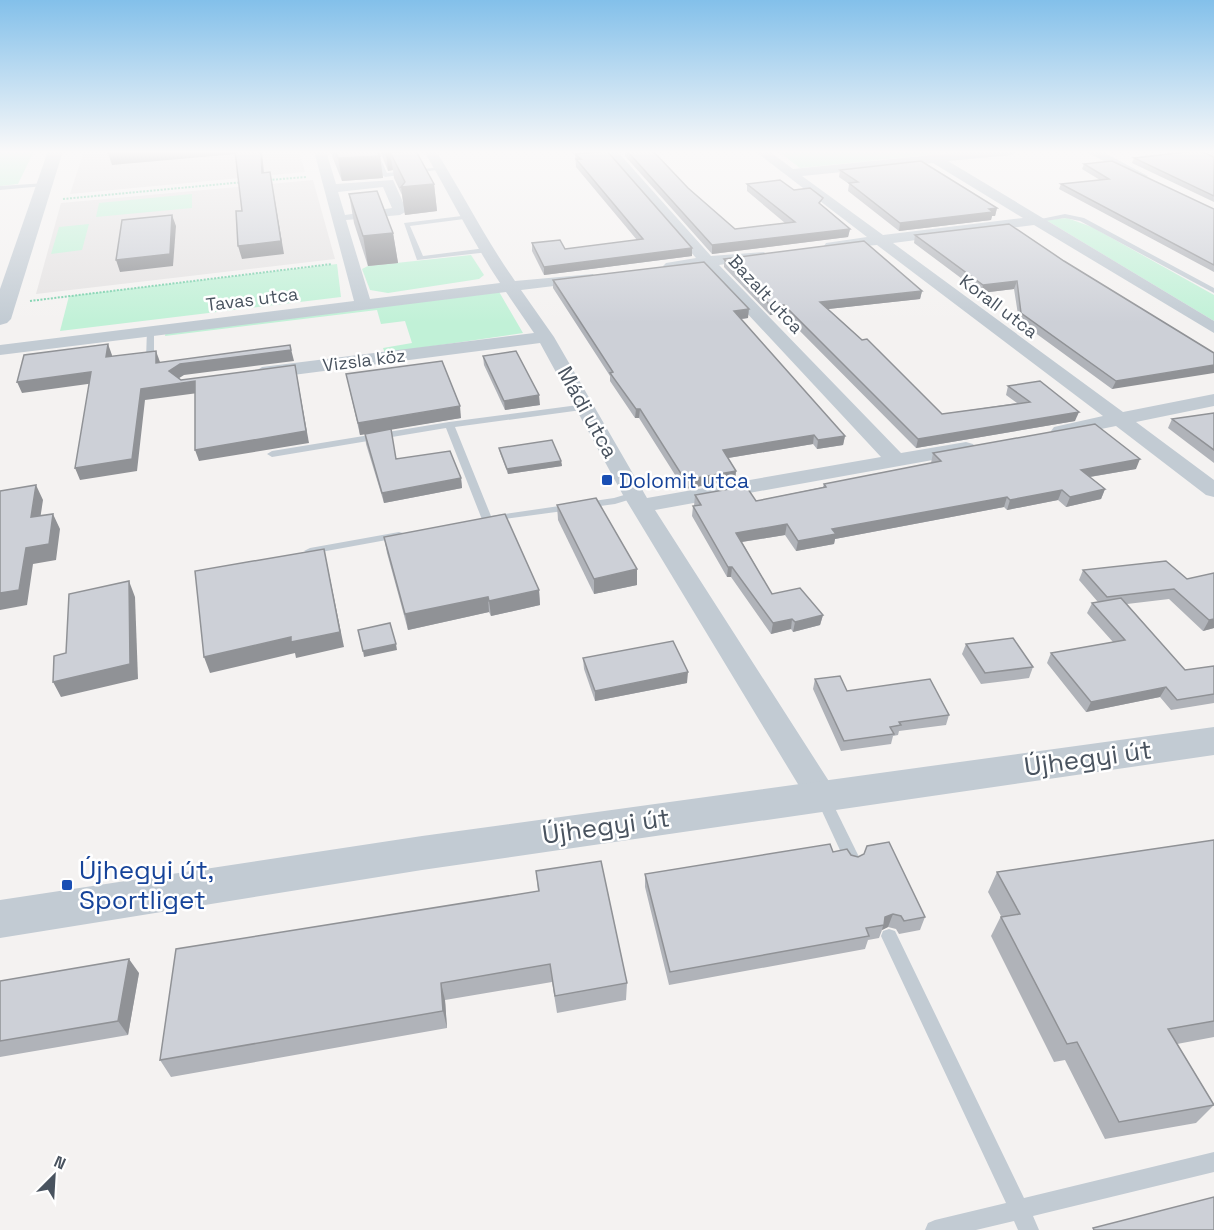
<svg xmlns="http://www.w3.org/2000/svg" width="1214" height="1230" viewBox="0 0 1214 1230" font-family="'Space Grotesk',sans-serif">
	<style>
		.education { fill: #e5e3e3 }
		.green { fill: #c1f1d7 }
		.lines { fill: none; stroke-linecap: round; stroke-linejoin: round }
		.path { stroke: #78d0ab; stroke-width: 2; stroke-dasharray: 2 1.5; stroke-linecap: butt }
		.service { fill: #c2cbd3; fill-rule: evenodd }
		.minor { fill: #c2cbd3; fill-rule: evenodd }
		.tertiary { fill: #c2cbd3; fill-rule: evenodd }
		.wall { fill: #b0b3b9 }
		.shaded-wall { fill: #909296 }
		.building { fill: #cdd0d7; stroke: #909296; stroke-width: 1.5 }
		.transit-dot { fill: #1a4fb4; stroke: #fff; stroke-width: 2 }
		.labels { text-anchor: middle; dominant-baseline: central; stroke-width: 5; stroke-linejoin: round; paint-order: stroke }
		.far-street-label { font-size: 18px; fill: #49535f; stroke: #fff }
		.street-label { font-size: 21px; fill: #49535f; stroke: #fff }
		.transit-label { font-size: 21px; fill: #164399; stroke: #fff; text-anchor: start }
		.near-street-label { font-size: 26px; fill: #49535f; stroke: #fff }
		.near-transit-label { font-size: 26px; fill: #164399; stroke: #fff; text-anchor: start }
	</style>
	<rect width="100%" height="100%" fill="#f4f2f1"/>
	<g class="education">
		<polygon points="84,151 299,151 305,172 70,194"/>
		<polygon points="313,180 335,259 36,294 61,203"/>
	</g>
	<g class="green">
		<polygon points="0,151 34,151 18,184 0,186"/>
		<polygon points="778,151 966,151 800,168"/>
		<polygon points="192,194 192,208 96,217 99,203"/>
		<polygon points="1067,218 1092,227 1214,295 1214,321 1046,220"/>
		<polygon points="89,224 82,250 51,254 59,227"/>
		<polygon points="471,255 484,275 479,279 388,293 370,290 362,269 368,266"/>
		<polygon points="337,264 341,297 60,331 69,296"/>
		<polygon points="498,290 523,333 385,353 383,348 412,343 405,321 381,324 377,310 165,336 166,331"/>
	</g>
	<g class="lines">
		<g class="path">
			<polyline points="269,180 306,177"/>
			<polyline points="63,199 244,182"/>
			<polyline points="30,301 332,264"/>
		</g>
		<g class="service">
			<polygon points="371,151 377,151 387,173 441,167 444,169 385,177 382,175"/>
			<polygon points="46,183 44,186 0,190 0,186"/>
			<polygon points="1065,214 1084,218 1214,288 1214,293 1080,221 1065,218 1039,222 1036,220"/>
			<polygon points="470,215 473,217 472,218 410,226 423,256 486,248 489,248 489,252 417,260 404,223"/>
			<polygon points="147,330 154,332 154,359 150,362 146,359"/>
			<polygon points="586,404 589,405 589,409 455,427 491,516 614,498 634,492 639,495 638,497 615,504 483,522 446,428 272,457 267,454 272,451 449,422"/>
			<polygon points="399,532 403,533 404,535 403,537 310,554 304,551 310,548"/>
			<polygon points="822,790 827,792 861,861 858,866 853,868 848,866 845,861 815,796 817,792"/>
			<polygon points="889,929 895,931 1024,1198 1214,1152 1214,1172 1033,1216 1039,1230 1018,1230 1014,1221 976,1230 925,1230 928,1223 935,1220 1006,1203 881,936 883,931"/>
		</g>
		<g class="minor">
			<path d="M314,151H326L336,184L393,180L407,211L400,215L346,220L370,299L500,283C472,241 450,195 424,151H436C463,194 486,240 515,281L593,274L595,277L587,282L521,290L554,337L647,498L881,457L704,267L666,269L663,266L666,263L696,258L604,151H617L711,256L764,252L767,255L764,258L719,265L901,453L966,442L973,444L976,448L973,452L966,454L655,510L832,786L836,795L832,804L821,807L810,804L623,495L540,343L262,379L253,373L262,367L534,333L506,292L0,355V345L354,301ZM383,187L392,208L345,215L338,192Z"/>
			<path d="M755,151H769L793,169L972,151H1018L1012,155L948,161L1214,321V333L1034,225L893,243L1123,412L1214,394V406L1136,422L1214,480V497L1206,495L1116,426L1061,437L1054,435L1051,431L1054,427L1103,416L877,245L826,249L824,246L826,243L867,237ZM933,163L1023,218L883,235L802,176Z"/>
			<polygon points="1085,151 1101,151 1148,176 1142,180 1137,179"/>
			<polygon points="1206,151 1214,151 1214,156"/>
		</g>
		<g class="tertiary">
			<polygon points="48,151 63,151 11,319 7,323 0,325 0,289"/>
			<polygon points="1214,727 1214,755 422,870 0,938 0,900 422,836"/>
		</g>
	</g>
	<g class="wall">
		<polygon points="330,151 377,151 380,156 383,178 342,181"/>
		<polygon points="380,151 416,151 434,184 437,211 405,215 402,195 394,178 393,170 388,171"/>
		<polygon points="625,151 653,151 688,188 735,229 785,223 747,191 747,184 794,190 822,205 850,229 848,237 712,254 625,156"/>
		<polygon points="575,154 692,248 692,256 544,275 532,251 532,243 565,249 637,240 576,167"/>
		<polygon points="1214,157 1214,202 1132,163 1134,158"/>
		<polygon points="1084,164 1214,209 1214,272 1059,189 1061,184 1100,180 1082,169"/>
		<polygon points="840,170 997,208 995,216 992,216 991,220 899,231 848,191 849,184 839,177"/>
		<polygon points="349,194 393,233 398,263 368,266 354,223"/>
		<polygon points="915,235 1064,261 1214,353 1112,389 1019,321 1014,289 981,293 914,243"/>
		<polygon points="724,259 922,291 920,299 828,309 942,414 1017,403 1006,395 1008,386 1075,421 916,448 782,313 770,315 724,267"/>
		<polygon points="553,280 748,318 741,319 845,436 843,445 817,449 813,444 728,458 736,471 735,480 684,489 639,418 635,418 610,381 610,376 553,288"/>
		<polygon points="483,356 540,405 505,410 484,365"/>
		<polygon points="346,374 461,418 391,429 396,459 461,478 462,488 384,503 366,444 365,434 360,435"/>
		<polygon points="1214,413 1214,463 1168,428 1172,419"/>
		<polygon points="499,448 561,461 562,466 508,474 500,453"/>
		<polygon points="933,453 1136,469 1090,477 1105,489 1101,499 1066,507 1058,500 1007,510 1004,507 835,539 834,544 796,551 785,535 742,542 772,594 823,615 820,625 793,632 791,629 771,634 731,577 727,577 692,516 693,506 694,506 695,495 756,501 823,487 824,484 931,463"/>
		<polygon points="557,505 637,585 594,594 558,520"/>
		<polygon points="384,537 539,590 540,605 491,616 489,612 408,630 387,553"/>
		<polygon points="1083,570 1187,579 1214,573 1214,628 1203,631 1169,599 1127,604 1185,670 1214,666 1214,703 1171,710 1160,697 1086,712 1047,663 1051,653 1113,642 1087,613 1092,603 1098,602 1079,580"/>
		<polygon points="966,644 1033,667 1029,678 981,684 962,654"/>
		<polygon points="583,658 687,683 595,701 584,669"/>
		<polygon points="815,679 847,691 949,715 946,725 899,731 898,735 893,736 891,744 841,751 813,689"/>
		<polygon points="1214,840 1214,1037 1177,1044 1214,1105 1196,1123 1105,1139 1065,1060 1054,1062 991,936 1001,916 988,892 997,872"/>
		<polygon points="833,852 851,855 925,917 920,930 899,934 896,929 888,927 882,930 879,938 868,940 865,949 669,985 645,887 645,874"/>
		<polygon points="536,871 627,983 626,1000 557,1013 552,982 445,1000 447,1028 171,1077 160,1060 538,891"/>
		<polygon points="139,973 128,1035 0,1057 0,981"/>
	</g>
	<g class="shaded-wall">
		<polygon points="132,151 235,151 236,154 112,165 108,153"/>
		<polygon points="261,151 262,151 265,185 262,173"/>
		<polygon points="386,151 415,151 390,152 393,170 388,171"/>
		<polygon points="380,156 383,178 342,181 338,158"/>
		<polygon points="270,172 284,254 242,259 238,246"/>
		<polygon points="434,184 437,211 405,215 401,187"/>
		<polygon points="997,208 995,216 992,216 991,220 899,231 900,223"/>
		<polygon points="172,215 176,226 173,266 120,272 116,260"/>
		<polygon points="850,229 848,237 712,254 712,245"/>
		<polygon points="393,233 398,263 368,266 363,236"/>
		<polygon points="692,248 692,256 544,275 544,267"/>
		<polygon points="1017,281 1014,289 981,293 983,285"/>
		<polygon points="922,291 920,299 819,310 820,302"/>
		<polygon points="784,305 782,313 770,315 771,306"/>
		<polygon points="749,309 748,318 733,320 734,311"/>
		<polygon points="108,344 112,355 111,369 106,357"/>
		<polygon points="290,345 294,361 184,375 173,382 169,371 180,364"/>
		<polygon points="156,351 160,362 159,374 156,363"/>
		<polygon points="295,365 309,443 199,461 195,450"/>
		<polygon points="1214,365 1214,373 1112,389 1116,381"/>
		<polygon points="91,372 95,383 22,393 17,382"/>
		<polygon points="195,381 198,393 145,400 137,471 80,480 75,468 141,389"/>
		<polygon points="539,395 540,405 505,410 504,401"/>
		<polygon points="460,406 461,418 360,435 358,423"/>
		<polygon points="636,409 640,409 639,418 635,418"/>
		<polygon points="1079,412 1075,421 916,448 918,439"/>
		<polygon points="814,435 813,444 722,459 723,450"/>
		<polygon points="845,436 843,445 817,449 818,440"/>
		<polygon points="1140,459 1136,469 1077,479 1081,470"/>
		<polygon points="561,461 562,466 508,474 507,469"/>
		<polygon points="736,471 735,480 684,489 685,480"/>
		<polygon points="461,478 462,488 384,503 382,493"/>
		<polygon points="36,485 43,500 38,533 31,517"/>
		<polygon points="1105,489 1101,499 1066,507 1070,497"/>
		<polygon points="1062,490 1058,500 1007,510 1010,500"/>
		<polygon points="1007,497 1004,507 835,539 834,544 796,551 798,541 832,529"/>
		<polygon points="53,514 60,529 56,560 33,564 27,605 0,610 0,593 26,548"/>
		<polygon points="787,524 785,535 735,543 736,533"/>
		<polygon points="324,549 344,647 296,658 295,653 210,673 204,657 291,637"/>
		<polygon points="728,567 732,567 731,577 727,577"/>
		<polygon points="637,569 637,585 594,594 594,579"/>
		<polygon points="129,581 135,597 138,679 61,697 53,682"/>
		<polygon points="539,590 540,605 491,616 489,601"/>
		<polygon points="488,597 489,612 408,630 405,614"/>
		<polygon points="823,615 820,625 793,632 795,622"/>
		<polygon points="792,619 791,629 771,634 773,623"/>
		<polygon points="1214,619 1214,628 1203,631 1209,620"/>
		<polygon points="396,644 397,650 364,657 363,651"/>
		<polygon points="688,672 687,683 595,701 595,691"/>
		<polygon points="1166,687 1160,697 1086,712 1091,702"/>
		<polygon points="893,914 888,927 882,930 885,917"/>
		<polygon points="129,959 139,973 128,1035 118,1021"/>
		<polygon points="441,983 445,1000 447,1028 443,1011"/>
	</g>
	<g class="building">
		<polygon points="109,151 132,151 108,153"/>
		<polygon points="235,151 261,151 262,173 270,172 281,241 238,246 236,211 242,211"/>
		<polygon points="335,151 377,151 380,156 338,158"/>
		<polygon points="416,151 434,184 401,187 405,182 390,152"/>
		<polygon points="607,151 692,248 544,267 532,243 560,240 565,249 643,239 576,159 581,159 575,154"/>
		<polygon points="627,151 653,151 688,188 735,229 795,222 747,184 780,180 794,190 810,188 823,198 819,203 850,229 712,245"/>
		<polygon points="1194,151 1201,151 1214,157 1214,196 1134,158"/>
		<polygon points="921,161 997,208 989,209 993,212 900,223 849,183 858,182 840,170"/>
		<polygon points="1112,161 1214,209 1214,265 1061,184 1109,179 1084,164"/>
		<polygon points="377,191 393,233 363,236 349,194"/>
		<polygon points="172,215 170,254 116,260 122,220"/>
		<polygon points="1009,224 1064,261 1214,353 1214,365 1116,381 1021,313 1017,281 983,285 915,235"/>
		<polygon points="864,241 922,291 820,302 862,340 867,339 942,414 1030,402 1008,386 1040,381 1079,412 918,439 784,305 771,306 724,259"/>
		<polygon points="704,262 749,309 734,311 845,436 818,440 814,435 723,450 736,471 685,480 640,409 636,409 610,373 613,372 553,280"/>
		<polygon points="108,344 106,357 156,351 156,363 290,345 291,350 180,364 169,371 181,380 295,365 306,431 195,450 195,381 141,389 132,459 75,468 91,372 17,382 24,355"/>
		<polygon points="516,351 539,395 504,401 483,356"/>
		<polygon points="442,361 460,406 358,423 346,374"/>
		<polygon points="1214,413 1214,450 1172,419"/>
		<polygon points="1095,424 1140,459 1081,470 1105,489 1070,497 1062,490 1010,500 1007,497 832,529 836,534 798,541 787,524 736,533 772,594 800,588 823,615 795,622 792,619 773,623 732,567 728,567 693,506 701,505 695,495 746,486 756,501 826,487 824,484 941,461 933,453"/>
		<polygon points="391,429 396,459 450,451 461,478 382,493 365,434"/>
		<polygon points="552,440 561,461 507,469 499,448"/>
		<polygon points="36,485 31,517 53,514 49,544 26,548 19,590 0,593 0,491"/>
		<polygon points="596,498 637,569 594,579 557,505"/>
		<polygon points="505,514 539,590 489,601 488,597 405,614 384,537"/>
		<polygon points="324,549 340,632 291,642 291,637 204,657 195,571"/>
		<polygon points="1166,561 1187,579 1214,573 1214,619 1209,620 1174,589 1107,597 1083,570"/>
		<polygon points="129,581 130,664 53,682 54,656 66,653 69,594"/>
		<polygon points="1121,598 1185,670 1214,666 1214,694 1177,700 1166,687 1091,702 1051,653 1125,640 1092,603"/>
		<polygon points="390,623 396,644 363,651 358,630"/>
		<polygon points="1013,638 1033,667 985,673 966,644"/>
		<polygon points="673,641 688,672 595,691 583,658"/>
		<polygon points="840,676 847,691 930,679 949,715 899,722 901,725 890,727 894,734 844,741 815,679"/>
		<polygon points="1214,840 1214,1021 1168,1029 1214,1105 1119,1122 1077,1042 1067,1044 1001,917 1020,914 997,872"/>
		<polygon points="889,842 925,917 904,921 901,916 893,914 885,917 884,925 866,928 869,936 670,972 645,874 830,844 833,852 847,849 851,855 858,857 864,854 867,846"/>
		<polygon points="601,861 627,983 555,996 550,964 441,983 443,1011 160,1060 176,949 539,891 536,871"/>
		<polygon points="129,959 118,1021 0,1041 0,981"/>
		<polygon points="1214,1197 1214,1230 1094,1230 1093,1228"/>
	</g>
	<linearGradient id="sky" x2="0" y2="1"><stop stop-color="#83c0ea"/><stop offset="0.47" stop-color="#faf9f9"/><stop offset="1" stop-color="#faf9f9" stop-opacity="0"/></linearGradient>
	<rect width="1214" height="323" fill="url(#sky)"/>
	<g class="transit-dot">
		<rect x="601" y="474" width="12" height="12" rx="3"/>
		<rect x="61" y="879" width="12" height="12" rx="3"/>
	</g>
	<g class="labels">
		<g class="far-street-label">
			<text transform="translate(766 294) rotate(47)">Bazalt utca</text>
			<text transform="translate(252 299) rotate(-7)">Tavas utca</text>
			<text transform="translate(999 306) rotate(37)">Korall utca</text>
			<text transform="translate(364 360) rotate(-7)">Vizsla köz</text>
		</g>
		<g class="street-label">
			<text transform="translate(588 412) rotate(61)">Mádi utca</text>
		</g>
		<g class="transit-label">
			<text x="619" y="480">Dolomit utca</text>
		</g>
		<g class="near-street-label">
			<text transform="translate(1088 758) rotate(-8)">Újhegyi út</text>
			<text transform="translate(606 826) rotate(-8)">Újhegyi út</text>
		</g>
		<g class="near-transit-label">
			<text x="79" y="870">Újhegyi út,<tspan x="79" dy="30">Sportliget</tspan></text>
		</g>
	</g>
	<g transform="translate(54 1176) rotate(24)" stroke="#ffffff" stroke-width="4.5" paint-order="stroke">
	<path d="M0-4.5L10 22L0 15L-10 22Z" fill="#49535f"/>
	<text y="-9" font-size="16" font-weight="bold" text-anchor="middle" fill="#49535f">N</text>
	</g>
</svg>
